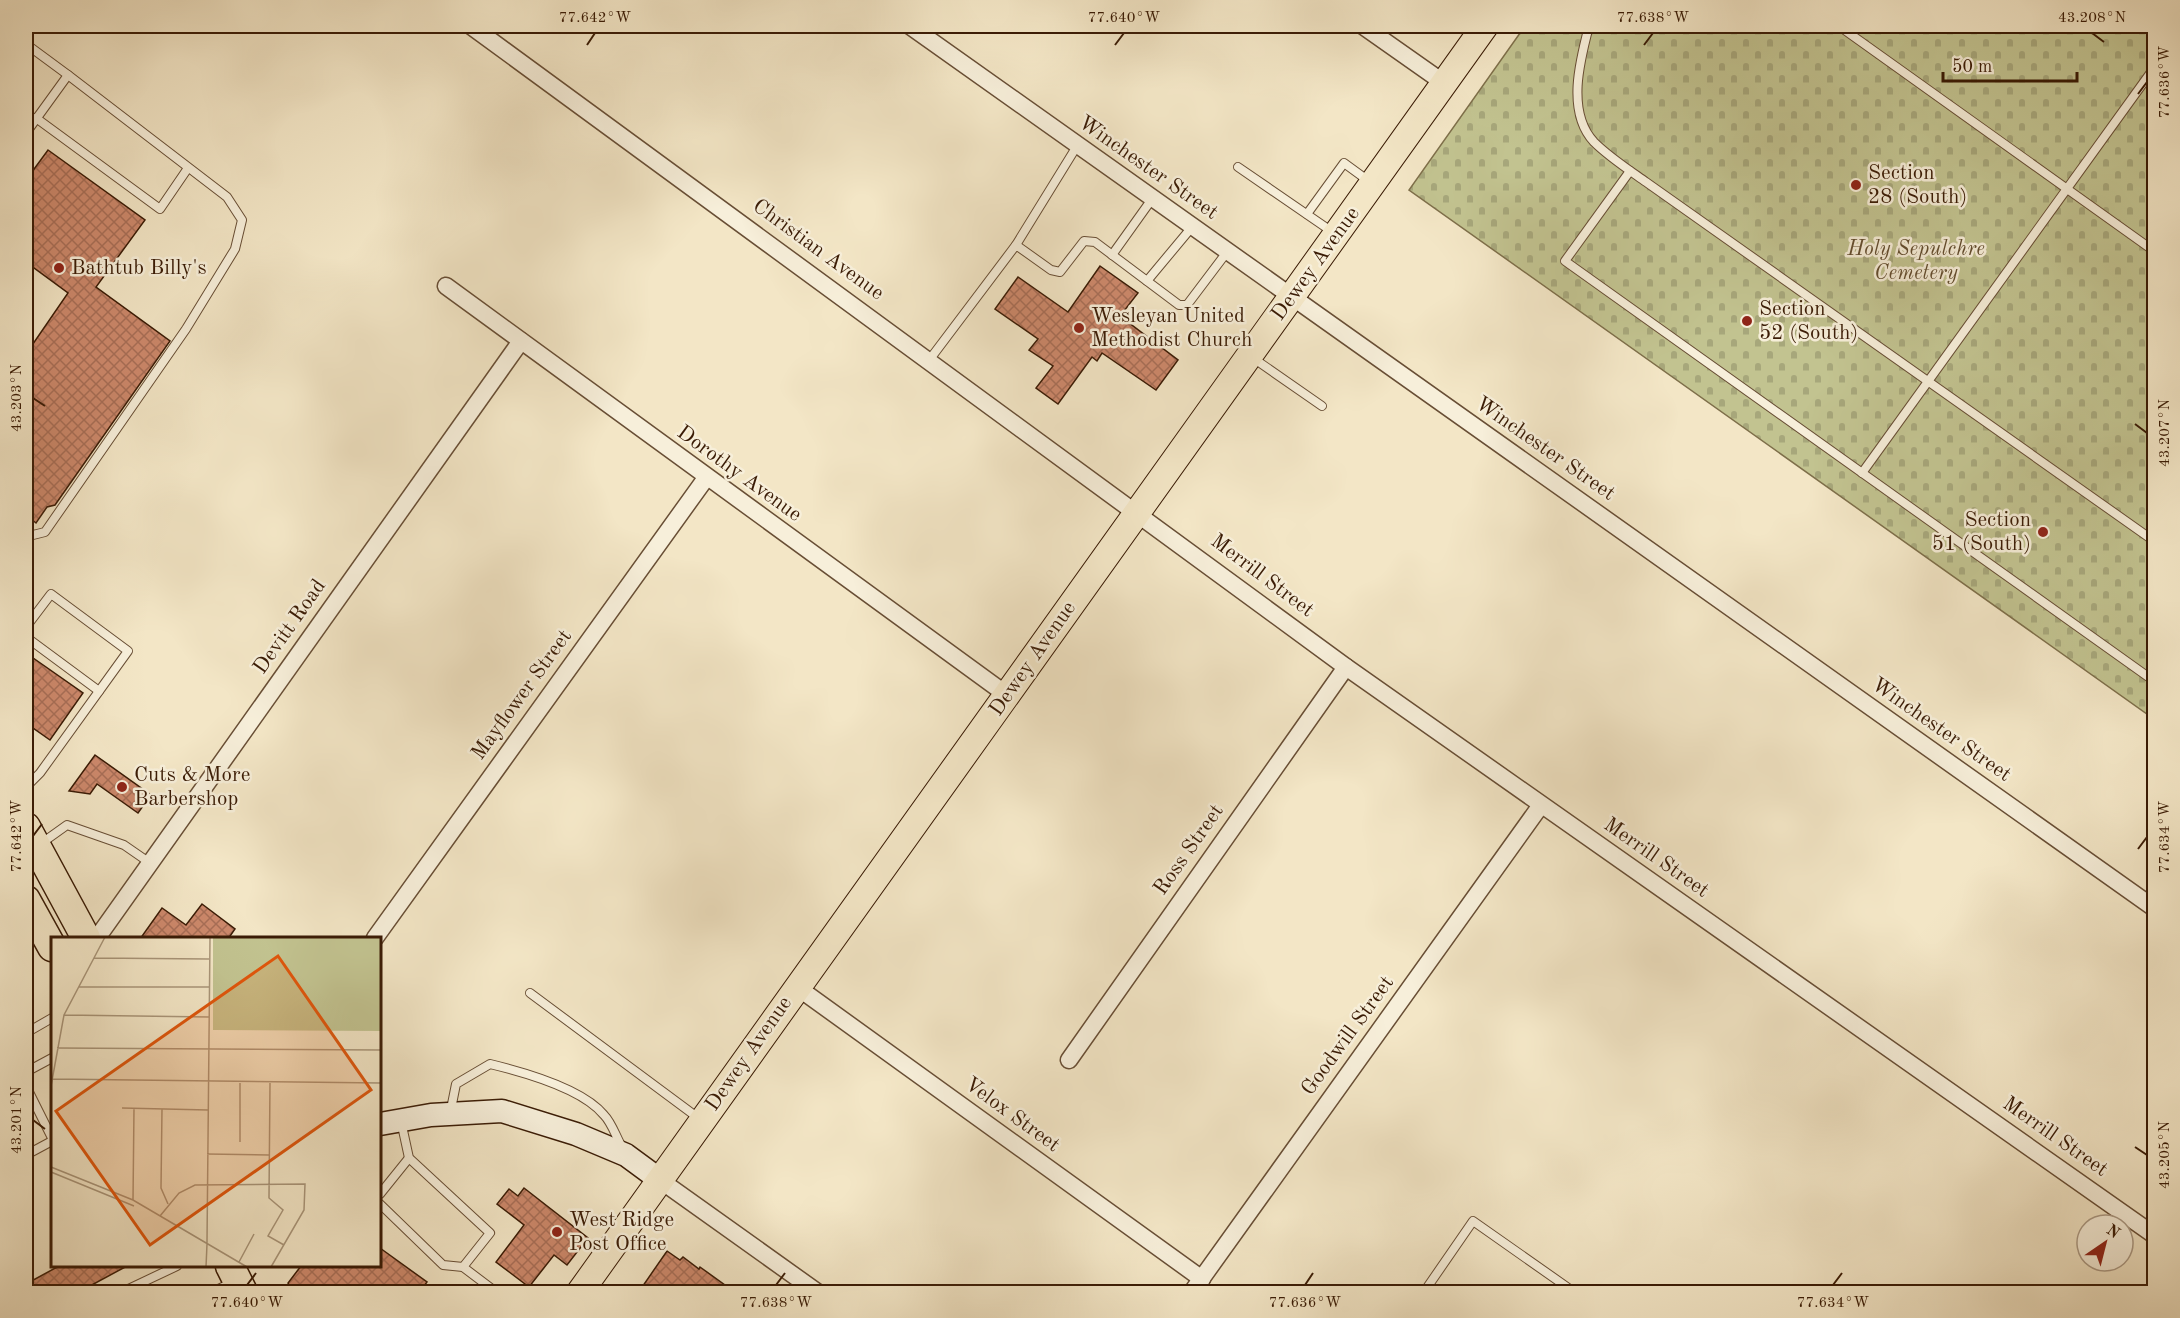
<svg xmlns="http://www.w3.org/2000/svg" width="2180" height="1318" viewBox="0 0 2180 1318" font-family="'Old Standard TT',serif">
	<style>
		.cemetery { fill: url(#cemetery-stones); stroke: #7e6f4a; stroke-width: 1.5 }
		.building { fill: url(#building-cross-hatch); stroke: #3a1b05; stroke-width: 1.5 }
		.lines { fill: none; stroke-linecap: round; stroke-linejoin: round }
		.lane-casing { stroke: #684e35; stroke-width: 10 }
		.street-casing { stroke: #684e35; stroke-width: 19 }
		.secondary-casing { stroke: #3a1b05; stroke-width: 25 }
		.primary-casing { stroke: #3a1b05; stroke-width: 28 }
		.highway-casing { stroke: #3a1b05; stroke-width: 31 }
		.lane { stroke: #f7efda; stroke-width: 8 }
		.street { stroke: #f7efda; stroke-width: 16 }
		.secondary { stroke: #f7efda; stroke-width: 22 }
		.primary { stroke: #f3e6c6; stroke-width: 26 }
		.highway { stroke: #f3e6c6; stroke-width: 28 }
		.ticks { fill: none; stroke: #3a1b05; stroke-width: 2 }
		.poi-dot { fill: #8f2418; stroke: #f7efda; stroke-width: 2 }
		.labels { text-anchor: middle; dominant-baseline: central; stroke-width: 5; stroke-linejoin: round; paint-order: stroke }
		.street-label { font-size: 21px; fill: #3a1b05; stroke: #f7efda }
		.poi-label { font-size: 21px; fill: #3a1b05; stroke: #f7efda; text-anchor: start }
		.park-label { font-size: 21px; font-style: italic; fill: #634d2f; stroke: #f7efda }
		.inset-road { fill: none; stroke: #a99579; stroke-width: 1.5 }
		.view { fill: #df560c; fill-opacity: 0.15; stroke: #df560c; stroke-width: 3 }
		.inset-edge { fill: none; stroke: #3a1b05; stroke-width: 3 }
		.neatline { fill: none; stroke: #3a1b05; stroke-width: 2 }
		.ticks-label { font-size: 15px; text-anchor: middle; fill: #3a1b05 }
	</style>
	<defs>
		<pattern id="cemetery-stones" width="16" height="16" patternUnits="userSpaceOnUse" patternTransform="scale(1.5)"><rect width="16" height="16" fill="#c2c390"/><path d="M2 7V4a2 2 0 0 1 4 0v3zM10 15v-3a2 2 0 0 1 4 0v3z" fill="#a7a77b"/></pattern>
		<pattern id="building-cross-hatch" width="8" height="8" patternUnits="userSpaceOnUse" patternTransform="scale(1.5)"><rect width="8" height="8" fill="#cc886b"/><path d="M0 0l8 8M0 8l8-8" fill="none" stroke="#a76e56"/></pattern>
	</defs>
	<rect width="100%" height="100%" fill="#f3e6c6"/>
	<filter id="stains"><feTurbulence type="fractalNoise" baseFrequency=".00333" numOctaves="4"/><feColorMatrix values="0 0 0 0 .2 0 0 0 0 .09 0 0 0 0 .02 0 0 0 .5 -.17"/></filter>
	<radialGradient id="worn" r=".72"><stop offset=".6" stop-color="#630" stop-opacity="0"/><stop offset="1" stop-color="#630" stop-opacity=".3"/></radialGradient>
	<polygon class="cemetery" points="1525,26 2154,26 2154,719 1409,190"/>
	<g class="building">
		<polygon points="48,150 145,220 96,287 170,341 55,505 47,507 36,523 26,515 26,354 68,293 26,262 26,180"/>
		<polygon points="1100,266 1138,293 1120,316 1178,360 1156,390 1102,353 1097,361 1092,357 1058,404 1036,388 1053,366 1029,350 1038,339 995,309 1018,277 1068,312"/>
		<polygon points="26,653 83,693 50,740 26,723"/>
		<polygon points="95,755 151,795 138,813 97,784 90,794 69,791"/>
		<polygon points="202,904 235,929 228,939 140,939 162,908 186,925"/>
		<polygon points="524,1188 588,1238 567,1265 554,1255 529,1287 496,1262 524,1225 497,1204 509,1189 518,1196"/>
		<polygon points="380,1248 427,1282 419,1293 293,1293 288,1283 301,1266 380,1266"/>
		<polygon points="667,1251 680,1260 683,1257 699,1269 700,1267 736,1293 680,1293 670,1286 666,1293 638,1293"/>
		<polygon points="59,1266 127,1266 77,1293 26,1293 26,1284"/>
	</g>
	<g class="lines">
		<g class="lane-casing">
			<g id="lane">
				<path d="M1589,26C1580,60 1566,112 1594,142C1609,157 1629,170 1646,182L2154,541"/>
				<polyline points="1839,26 2154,251"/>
				<polyline points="26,44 68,75"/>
				<polyline points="36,118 160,209 188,168"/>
				<polyline points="26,133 68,75 227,197 242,220 235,249 186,329 45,532 33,535 26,529"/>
				<polyline points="1238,167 1334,233"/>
				<polyline points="1630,171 1565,261 2154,681"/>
				<polyline points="1307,214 1344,163 1370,182"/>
				<polyline points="1016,245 1077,146"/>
				<polyline points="1112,255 1152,199"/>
				<polyline points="1147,281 1192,227"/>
				<polyline points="26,296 26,303"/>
				<polyline points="1253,358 1322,406"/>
				<polyline points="930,359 1016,245 1051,270 1060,272 1084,241 1095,242 1179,305 1187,305 1227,252"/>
				<polyline points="1862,473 2154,68"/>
				<polyline points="26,627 51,594 128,651 40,773 26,787"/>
				<polyline points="26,637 99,691"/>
				<polyline points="39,845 67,825 124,845 150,863"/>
				<polyline points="530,993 701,1120"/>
				<polyline points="26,1033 52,1018"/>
				<polyline points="26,1072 52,1058"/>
				<polyline points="26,1086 52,1138"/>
				<path d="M450,1114L456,1084L490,1064C523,1072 582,1088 604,1115C612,1123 616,1137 622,1147"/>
				<polyline points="401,1121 409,1158 490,1233 463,1267"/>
				<polyline points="26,1155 52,1141"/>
				<polyline points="380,1194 409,1158"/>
				<polyline points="380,1204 443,1265 463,1267 496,1292"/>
				<polyline points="122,1292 177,1266"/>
				<polyline points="212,1292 233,1282"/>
				<polyline points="1424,1292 1473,1221 1574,1292"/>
			</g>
		</g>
		<g class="street-casing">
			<g id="street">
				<polyline points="471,26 1346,667 2154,1235"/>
				<polyline points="910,26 2154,908"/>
				<polyline points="1363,26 1444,83"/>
				<polyline points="446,286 1007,695"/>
				<polyline points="97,938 521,341"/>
				<polyline points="375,938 706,478"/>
				<polyline points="797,987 1202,1279"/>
				<polyline points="1069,1060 1346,667"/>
				<polyline points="660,1180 817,1292"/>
				<polyline points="1192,1292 1541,805"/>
			</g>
		</g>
		<g class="secondary-casing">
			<polyline id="secondary" points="380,1124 431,1115 502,1111 576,1134 626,1155 660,1180"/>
		</g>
		<g class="primary-casing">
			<polyline id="primary" points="580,1292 1485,26"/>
		</g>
		<g class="highway-casing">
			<g id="highway">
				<polyline points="26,827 86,938"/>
				<polyline points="26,900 52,947"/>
				<polyline points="230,1266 243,1292"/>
			</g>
		</g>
		<use href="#lane" class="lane"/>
		<use href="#street" class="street"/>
		<use href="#secondary" class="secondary"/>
		<use href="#primary" class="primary"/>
		<use href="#highway" class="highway"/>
	</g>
	<path class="ticks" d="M2092,33L2104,42M587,45L595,33M1115,45L1124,33M1644,45L1653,33M2138,94L2147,82M33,398L45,406M2135,424L2147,433M33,836L42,824M2138,849L2147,837M33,1120L45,1129M2135,1147L2147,1155M247,1285L256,1273M776,1285L785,1273M1305,1285L1313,1273M1833,1285L1842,1273"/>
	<g class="poi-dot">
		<circle cx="1856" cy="185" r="6"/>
		<circle cx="59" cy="268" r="6"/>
		<circle cx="1747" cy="321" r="6"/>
		<circle cx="1079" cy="328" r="6"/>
		<circle cx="2043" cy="532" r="6"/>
		<circle cx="122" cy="787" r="6"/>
		<circle cx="557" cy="1232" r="6"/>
	</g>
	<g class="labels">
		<g class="street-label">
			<text transform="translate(1148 168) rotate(35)">Winchester Street</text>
			<text transform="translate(818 250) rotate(36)">Christian Avenue</text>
			<text transform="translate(1316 264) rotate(-54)">Dewey Avenue</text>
			<text transform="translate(1545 449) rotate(35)">Winchester Street</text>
			<text transform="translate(739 474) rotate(36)">Dorothy Avenue</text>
			<text transform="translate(1262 576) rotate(37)">Merrill Street</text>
			<text transform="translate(290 627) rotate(-55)">Devitt Road</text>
			<text transform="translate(1033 659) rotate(-55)">Dewey Avenue</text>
			<text transform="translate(522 695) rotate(-54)">Mayflower Street</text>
			<text transform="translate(1941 730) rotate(35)">Winchester Street</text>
			<text transform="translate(1189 850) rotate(-55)">Ross Street</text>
			<text transform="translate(1656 858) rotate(35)">Merrill Street</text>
			<text transform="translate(1348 1036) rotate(-54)">Goodwill Street</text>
			<text transform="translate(749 1054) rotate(-55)">Dewey Avenue</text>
			<text transform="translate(1012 1115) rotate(36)">Velox Street</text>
			<text transform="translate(2055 1137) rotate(35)">Merrill Street</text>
		</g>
		<g class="poi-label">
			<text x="1868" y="173">Section<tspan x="1868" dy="24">28 (South)</tspan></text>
			<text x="71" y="268">Bathtub Billy's</text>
			<text x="1759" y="309">Section<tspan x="1759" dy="24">52 (South)</tspan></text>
			<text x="1091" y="316">Wesleyan United<tspan x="1091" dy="24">Methodist Church</tspan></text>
			<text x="2031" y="520" text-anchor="end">Section<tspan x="2031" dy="24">51 (South)</tspan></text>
			<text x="134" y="775">Cuts &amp; More<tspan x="134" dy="24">Barbershop</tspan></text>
			<text x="569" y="1220">West Ridge<tspan x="569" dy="24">Post Office</tspan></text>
		</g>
		<g class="park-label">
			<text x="1916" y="249">Holy Sepulchre<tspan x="1916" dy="24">Cemetery</tspan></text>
		</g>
	</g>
	<g transform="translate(51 937)">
		<rect width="330" height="330" fill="#f3e6c6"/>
		<path d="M162,0H330V94L162,93Z" fill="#c2c390"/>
		<path class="inset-road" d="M43,21L158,22M28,50H158M13,78L158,80M6,111L330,113M1,142L330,146M219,146L218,261L232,273L217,299L233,308M0,149L13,78L54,0M71,171L157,173M111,172L110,251L117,267M189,205V146M156,217L218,218M0,230L82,263L196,330M0,235L83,269M82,263L83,171M109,279L128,256L144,248L254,247L253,273L220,330M156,306L159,0M188,325L203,297M155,330L156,307"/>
		<path class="view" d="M227,19L320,153L99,308L5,174Z"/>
		<rect width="330" height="330" class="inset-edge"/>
	</g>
	<rect width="2180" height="1318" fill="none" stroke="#f3e6c6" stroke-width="66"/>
	<g transform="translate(2105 1243) rotate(35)"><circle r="28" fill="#f7efda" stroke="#ab9a85" stroke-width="1.5"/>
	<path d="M0-4.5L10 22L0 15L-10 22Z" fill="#8f2418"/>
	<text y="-9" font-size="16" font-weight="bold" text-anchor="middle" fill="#3a1b05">N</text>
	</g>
	<path d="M1943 72v9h134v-9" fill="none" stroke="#3a1b05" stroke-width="3"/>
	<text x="1952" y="72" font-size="18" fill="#3a1b05" stroke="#f7efda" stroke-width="4.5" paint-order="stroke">50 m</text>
	<rect x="33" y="33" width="2114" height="1252" class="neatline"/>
	<g class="ticks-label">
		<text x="595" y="22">77.642°W</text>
		<text x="1124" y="22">77.640°W</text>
		<text x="1653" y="22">77.638°W</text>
		<text x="2092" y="22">43.208°N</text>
		<text transform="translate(2164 82) rotate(-90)" y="5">77.636°W</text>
		<text transform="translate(16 398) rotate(-90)" y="5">43.203°N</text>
		<text transform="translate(2164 433) rotate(-90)" y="5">43.207°N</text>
		<text transform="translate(16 836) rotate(-90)" y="5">77.642°W</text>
		<text transform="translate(2164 837) rotate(-90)" y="5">77.634°W</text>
		<text transform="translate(16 1120) rotate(-90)" y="5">43.201°N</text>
		<text transform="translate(2164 1155) rotate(-90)" y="5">43.205°N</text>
		<text x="247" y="1307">77.640°W</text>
		<text x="776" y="1307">77.638°W</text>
		<text x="1305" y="1307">77.636°W</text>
		<text x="1833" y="1307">77.634°W</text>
	</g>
	<rect width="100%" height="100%" filter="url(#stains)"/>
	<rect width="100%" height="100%" fill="url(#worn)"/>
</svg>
